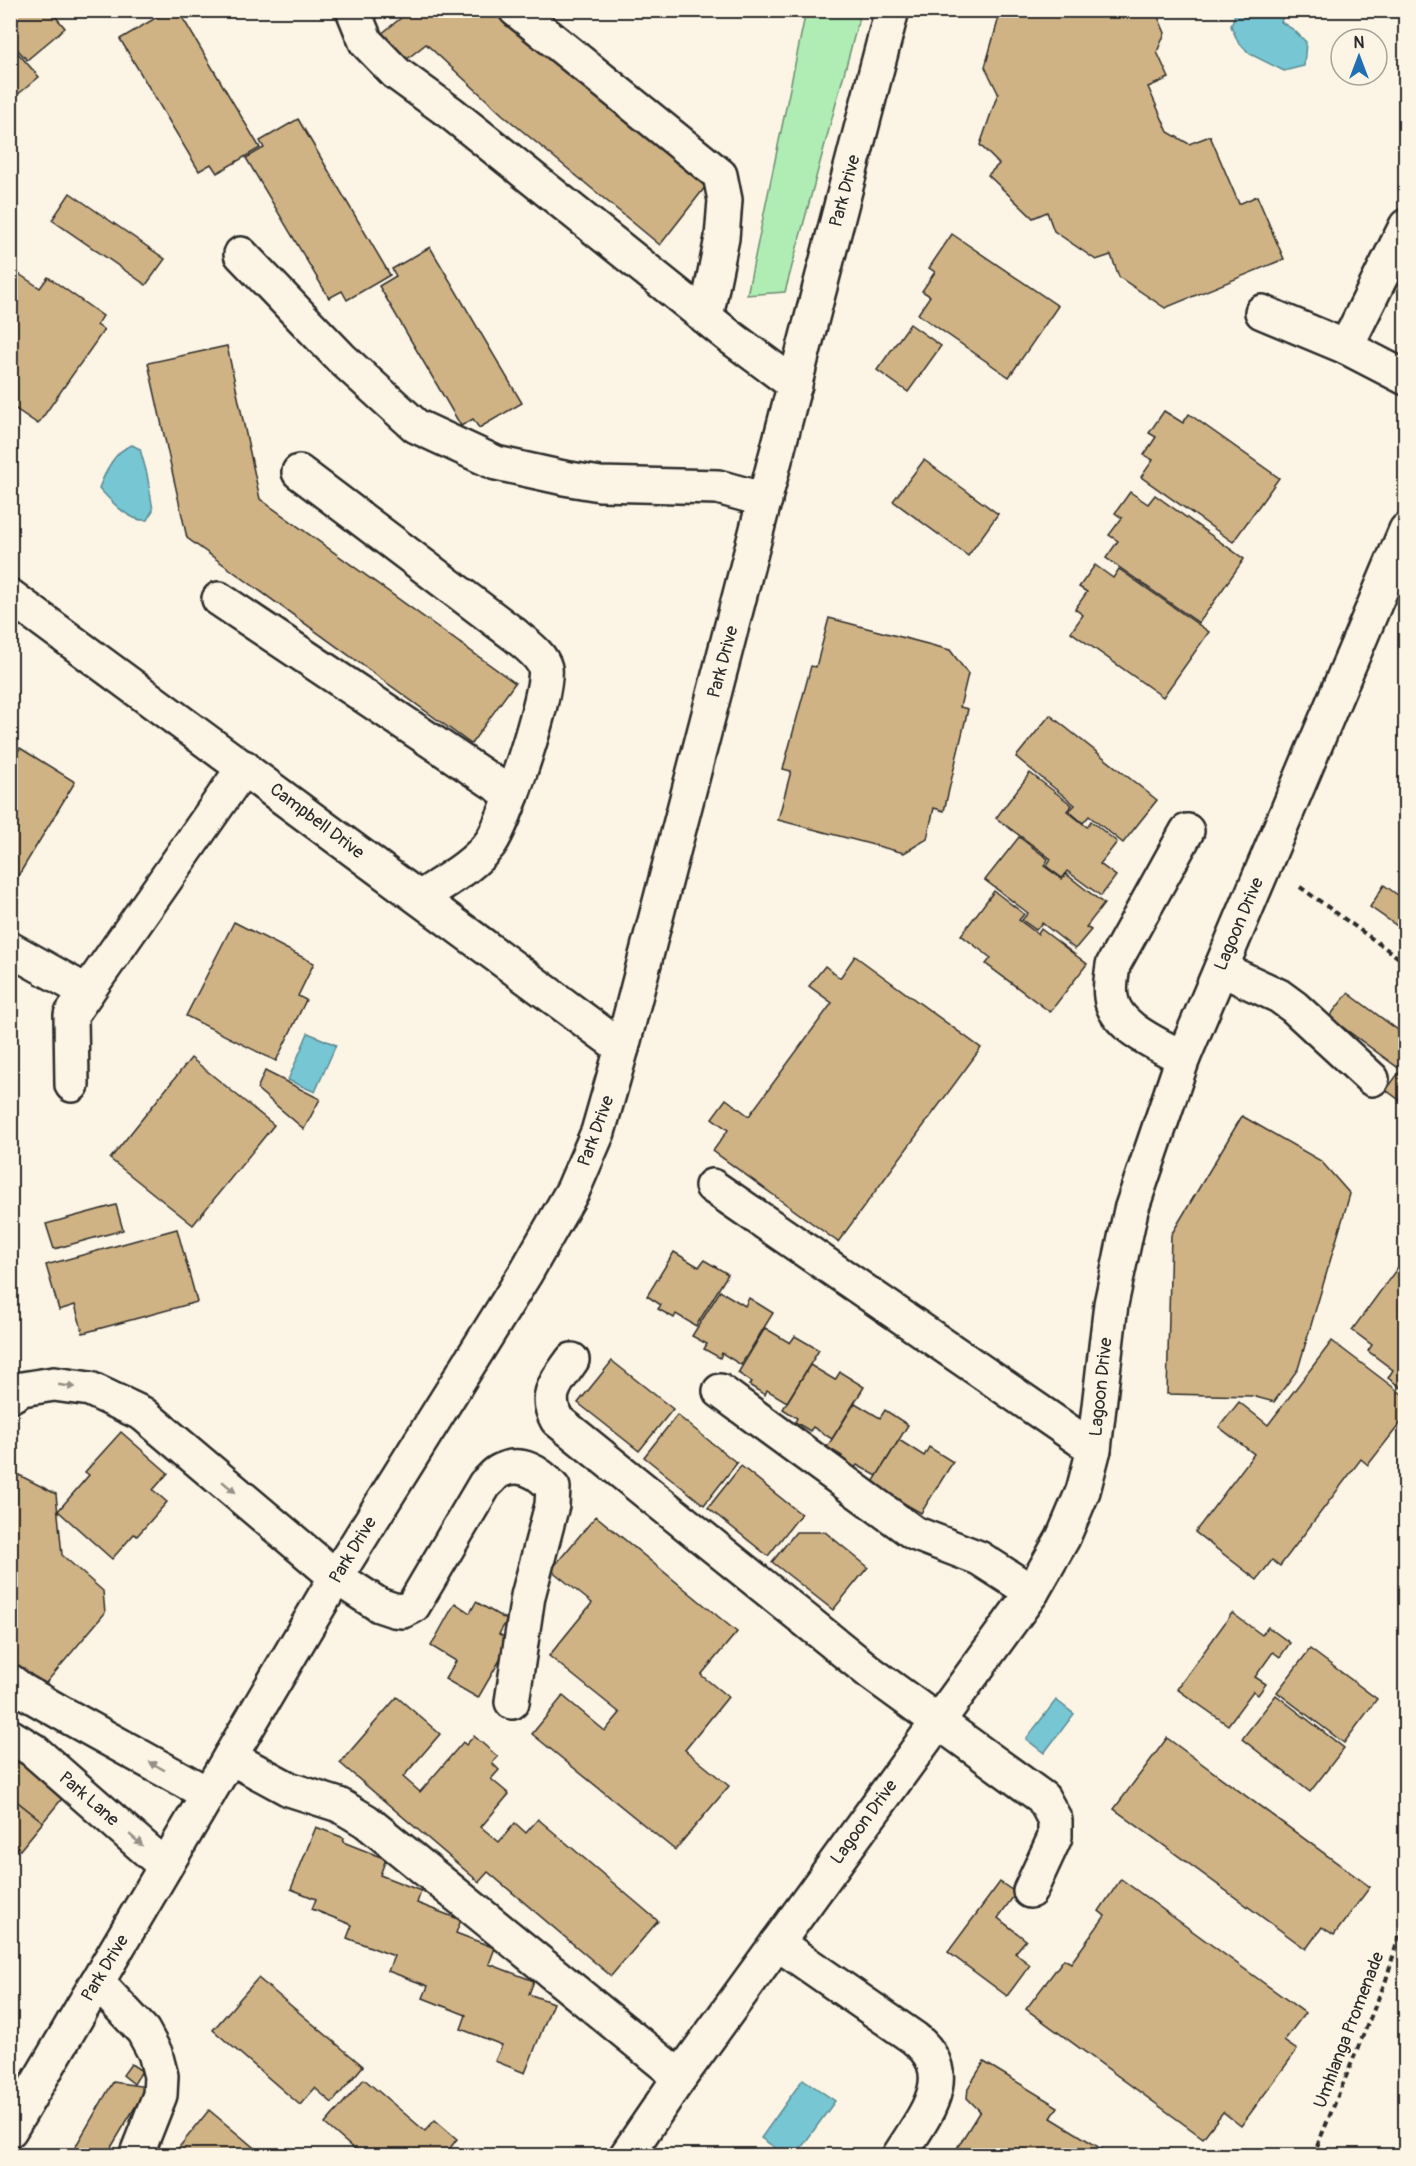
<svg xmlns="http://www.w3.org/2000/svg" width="1416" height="2166" viewBox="0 0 1416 2166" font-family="Pangolin,sans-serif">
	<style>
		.green { fill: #afedb4; stroke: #6d8c70; stroke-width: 1.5 }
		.water { fill: #77c6d4; stroke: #598890; stroke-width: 1.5 }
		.building { fill: #d0b384; stroke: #2b2b2b; stroke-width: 1.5 }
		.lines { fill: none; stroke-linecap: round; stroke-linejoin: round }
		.minor-casing { stroke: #2b2b2b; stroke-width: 38 }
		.path { stroke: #2b2b2b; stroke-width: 4; stroke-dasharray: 6 4.5; stroke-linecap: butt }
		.minor { stroke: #fcf5e5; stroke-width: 33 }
		.oneway { fill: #949088 }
		.labels { text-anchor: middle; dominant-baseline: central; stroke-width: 4.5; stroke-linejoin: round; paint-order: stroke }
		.street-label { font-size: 18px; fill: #2b2b2b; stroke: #fcf5e5 }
	</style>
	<rect width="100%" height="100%" fill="#fcf5e5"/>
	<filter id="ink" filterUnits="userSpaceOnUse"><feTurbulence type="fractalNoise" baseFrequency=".0167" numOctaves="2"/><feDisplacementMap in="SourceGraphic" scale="12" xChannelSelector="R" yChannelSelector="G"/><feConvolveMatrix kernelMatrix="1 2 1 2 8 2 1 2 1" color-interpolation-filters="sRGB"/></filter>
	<g filter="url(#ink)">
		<polygon class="green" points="806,11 861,11 785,292 747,295"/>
		<g class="water">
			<polygon points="1236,11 1285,11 1281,22 1294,30 1306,42 1304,66 1284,71 1250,54 1238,42 1231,26"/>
			<path d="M132,445L140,449L147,474L153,510L147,520C129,522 111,501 99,488C106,471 114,451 132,445Z"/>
			<polygon points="308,1033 336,1045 315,1092 288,1080"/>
			<polygon points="1056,1700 1074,1714 1044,1753 1026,1739"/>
			<polygon points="803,2079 835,2101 796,2155 786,2155 761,2138"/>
		</g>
		<g class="building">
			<polygon points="10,10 50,10 65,28 27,60 10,41"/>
			<polygon points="169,10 178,10 260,148 217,173 211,164 199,171 120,39"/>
			<polygon points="398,10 492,10 706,186 660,245 503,115 426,44 398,66 375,39 402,17"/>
			<polygon points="1001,10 1159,10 1156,12 1165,33 1157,52 1169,78 1148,87 1168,132 1189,144 1210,136 1239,204 1257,196 1284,259 1165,308 1119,277 1111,255 1096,260 1054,231 1047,212 1033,218 988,175 999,164 980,145 998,93 985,67"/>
			<polygon points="10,44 39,77 10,101"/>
			<polygon points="10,116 16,122 10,127"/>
			<polygon points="298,119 390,275 347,300 342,291 329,298 246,158 264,148 260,141"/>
			<polygon points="70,193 165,259 146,285 52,220"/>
			<polygon points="952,234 1058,306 1009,377 918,314 930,296 922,291 935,272 929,268"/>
			<polygon points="430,247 522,403 479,428 473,419 461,426 379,286 396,276 392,269"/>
			<polygon points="10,268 40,288 48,277 103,316 97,325 104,330 38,424 10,405"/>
			<polygon points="910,324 941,346 908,392 877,370"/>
			<polygon points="227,346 260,499 515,683 471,744 187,538 148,363"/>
			<polygon points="1164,411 1183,423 1189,414 1279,478 1233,542 1141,477 1153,460 1144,455 1156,437 1149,433"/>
			<polygon points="924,460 998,514 968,556 893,501"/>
			<polygon points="1130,492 1148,504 1155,495 1244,559 1199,623 1106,558 1118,541 1109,535 1122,518 1115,513"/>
			<polygon points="1095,565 1113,578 1119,569 1209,632 1163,697 1071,632 1083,615 1075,609 1087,592 1079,587"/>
			<polygon points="829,618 950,650 968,674 960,707 968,709 944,811 934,808 927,839 904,853 778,820 791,771 783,769 811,666 816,667"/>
			<polygon points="1050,715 1157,800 1123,843 1089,816 1083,823 1069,811 1075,805 1016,757"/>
			<polygon points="20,748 75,782 14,883 10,881 10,764"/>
			<polygon points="1030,773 1072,805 1067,811 1087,827 1091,821 1117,842 1100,864 1116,876 1101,896 1067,871 1062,878 1046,866 1051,859 996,818"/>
			<polygon points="1019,837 1048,859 1044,866 1062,879 1066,874 1104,904 1086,927 1091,930 1075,949 1042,923 1036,930 1022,920 1028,913 985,880"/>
			<polygon points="1384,885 1402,898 1406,893 1406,932 1370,907"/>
			<polygon points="994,891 1024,914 1019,920 1038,934 1041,929 1087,964 1050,1012 986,964 991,958 961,935"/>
			<polygon points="234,922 314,963 298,996 306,1000 276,1061 186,1016"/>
			<polygon points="855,956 981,1048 838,1242 713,1151 728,1130 712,1118 726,1099 749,1116 832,1003 809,986 825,966 840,978"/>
			<polygon points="1348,993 1406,1036 1406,1105 1386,1090 1401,1070 1329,1017"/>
			<polygon points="191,1058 274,1125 193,1225 110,1159"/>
			<polygon points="265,1071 320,1099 304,1129 257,1089"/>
			<polygon points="1242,1116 1321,1161 1350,1194 1298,1369 1274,1402 1252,1396 1167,1394 1171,1235"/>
			<polygon points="116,1205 123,1230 54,1249 46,1224"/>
			<polygon points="177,1229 197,1302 83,1333 75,1305 59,1310 46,1265"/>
			<polygon points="674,1252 699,1267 704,1260 728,1274 696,1326 676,1314 674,1318 658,1309 661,1305 647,1296"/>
			<polygon points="1404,1259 1406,1260 1406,1391 1388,1378 1393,1370 1368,1351 1372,1345 1352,1330"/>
			<polygon points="720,1291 745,1306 749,1298 773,1313 741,1365 722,1353 720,1358 704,1349 707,1344 692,1336"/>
			<polygon points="765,1328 790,1343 795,1336 819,1350 787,1402 767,1390 765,1395 749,1385 752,1382 738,1373"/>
			<polygon points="1332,1341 1406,1397 1406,1416 1368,1465 1361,1459 1280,1566 1272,1560 1257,1580 1195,1532 1254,1454 1219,1427 1239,1402 1268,1425"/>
			<polygon points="612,1361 673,1409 639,1451 578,1403"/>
			<polygon points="810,1365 835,1380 840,1372 864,1387 832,1439 813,1427 810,1431 795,1422 797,1418 783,1409"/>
			<polygon points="855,1403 880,1418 885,1410 908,1425 877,1476 857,1465 854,1469 839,1460 842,1456 827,1447"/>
			<polygon points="677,1415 737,1463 704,1505 644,1457"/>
			<polygon points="121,1432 168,1473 153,1490 167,1502 137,1536 134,1534 112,1559 58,1511 89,1475 85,1472"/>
			<polygon points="899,1440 924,1456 929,1447 953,1462 921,1513 902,1502 899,1507 872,1484"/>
			<polygon points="741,1466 801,1514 768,1556 708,1508"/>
			<polygon points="19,1475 56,1494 62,1555 103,1591 105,1613 40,1690 10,1665 10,1482"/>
			<polygon points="596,1516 737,1632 701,1675 728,1697 685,1750 729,1786 675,1850 532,1734 563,1696 605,1731 620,1713 549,1656 592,1603 551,1570"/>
			<polygon points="796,1532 825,1532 868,1567 833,1610 772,1562"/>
			<polygon points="476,1602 507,1620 499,1634 511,1641 478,1698 445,1679 456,1661 431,1646 455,1603 470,1613"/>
			<polygon points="1232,1613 1262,1635 1268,1627 1290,1643 1280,1657 1273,1652 1255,1677 1266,1684 1258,1695 1253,1691 1228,1725 1177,1689"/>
			<polygon points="1310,1649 1377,1699 1344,1743 1277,1692"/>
			<polygon points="1276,1695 1344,1748 1310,1792 1242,1739"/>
			<polygon points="397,1697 440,1734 403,1777 420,1792 463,1742 466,1745 474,1736 498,1757 492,1763 499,1770 491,1779 509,1794 481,1827 499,1842 515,1823 526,1833 538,1819 658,1921 611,1976 488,1872 479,1882 340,1763"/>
			<polygon points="1167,1738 1370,1887 1334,1935 1322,1927 1306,1949 1114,1809"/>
			<polygon points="22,1751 69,1790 43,1822 10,1796 10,1765"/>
			<polygon points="10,1796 43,1822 20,1850 10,1843"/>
			<polygon points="316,1827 344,1838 343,1842 386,1859 380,1875 421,1891 417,1903 461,1920 456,1933 495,1948 489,1964 534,1981 529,1994 553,2003 525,2073 495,2061 502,2045 461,2029 466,2015 423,1998 428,1986 388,1971 394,1956 347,1938 352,1925 312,1909 316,1899 291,1889"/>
			<polygon points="1121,1879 1305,2013 1284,2041 1297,2050 1241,2126 1223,2112 1203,2138 1026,2009 1064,1959 1071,1963 1105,1916 1099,1911"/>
			<polygon points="1000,1882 1016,1893 998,1918 1026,1940 1015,1953 1030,1965 1007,1996 948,1952"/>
			<polygon points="258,1978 363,2066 332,2103 315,2088 300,2105 213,2030"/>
			<polygon points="984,2062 1058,2107 1051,2118 1113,2156 952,2156 980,2111 967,2098 968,2088"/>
			<polygon points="131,2064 142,2071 134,2084 123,2075"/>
			<polygon points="364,2079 425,2131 435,2120 457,2139 444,2156 362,2156 325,2124"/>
			<polygon points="113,2082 147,2087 106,2156 70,2156"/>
			<polygon points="209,2110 264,2156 172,2156"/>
		</g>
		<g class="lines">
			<g class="minor-casing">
				<g id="minor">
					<polyline points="353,10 366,42 396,73 451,113 729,336 795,385"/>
					<polyline points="516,10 720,175 725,200 722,238 706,317"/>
					<polyline points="1406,226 1346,347 1406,378"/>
					<polyline points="241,254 341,358 416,426 496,463 564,478 600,484 718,487 765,500"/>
					<polyline points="1262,312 1346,347"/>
					<path d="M299,472L515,635C525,644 541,654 545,668C551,687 504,828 489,845C472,867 443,882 420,898"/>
					<polyline points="10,596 622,1048"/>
					<polyline points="219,599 512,795"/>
					<polyline points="10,949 87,992 244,767"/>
					<polyline points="1221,969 1279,996 1294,1007 1372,1079"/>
					<path d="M1183,1058C1160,1045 1114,1027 1111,997C1109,986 1112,975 1113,965L1187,831"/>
					<polyline points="72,1085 71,1015 87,992"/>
					<polyline points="712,1186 1094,1449"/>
					<path d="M572,1360C557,1382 543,1394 557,1420L871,1673L1043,1798L1055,1820V1837L1030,1891"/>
					<polyline points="720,1391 914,1533 979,1558 1032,1592"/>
					<path d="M10,1396L22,1389L54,1384L90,1389L143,1414L336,1577L379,1605L394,1610L403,1611L413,1606L485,1484C490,1480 495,1473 500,1471C521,1460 540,1473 553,1488L552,1505L528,1596L512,1702"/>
					<polyline points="10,1681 23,1691 58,1711 208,1794"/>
					<polyline points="10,1736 33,1750 165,1866"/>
					<polyline points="230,1757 289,1789 339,1805 366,1821 680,2077"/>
					<path d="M777,1943L914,2038C961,2075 923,2117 899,2156"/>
					<polyline points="97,1982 143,2031 155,2053 161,2076 160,2095 136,2156"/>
					<polyline points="10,2130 336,1577 525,1274 573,1190 598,1132 622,1048 892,10"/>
					<polyline points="626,2156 680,2077 1032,1592 1063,1538 1083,1491 1094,1449 1111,1304 1131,1210 1183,1058 1406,530"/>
				</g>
			</g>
			<g class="path">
				<polyline points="1300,887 1406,963"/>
				<polyline points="1313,2156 1386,1980 1406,1912"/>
			</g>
			<use href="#minor" class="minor"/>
		</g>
		<defs><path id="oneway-solid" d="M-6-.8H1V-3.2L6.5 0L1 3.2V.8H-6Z" transform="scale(1.5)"/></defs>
		<g class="oneway">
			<use href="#oneway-solid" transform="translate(67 1386) rotate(8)"/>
			<use href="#oneway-solid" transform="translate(229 1487) rotate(40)"/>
			<use href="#oneway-solid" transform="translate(157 1766) rotate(-151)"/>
			<use href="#oneway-solid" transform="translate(136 1840) rotate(41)"/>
		</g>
	</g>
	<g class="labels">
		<g class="street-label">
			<text transform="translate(845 191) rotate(-75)">Park Drive</text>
			<text transform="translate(723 662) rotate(-75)">Park Drive</text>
			<text transform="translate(317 821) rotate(37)">Campbell Drive</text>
			<text transform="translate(1239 924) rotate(-67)">Lagoon Drive</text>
			<text transform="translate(596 1131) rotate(-70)">Park Drive</text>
			<text transform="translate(1101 1387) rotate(-84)">Lagoon Drive</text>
			<text transform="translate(353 1550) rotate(-59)">Park Drive</text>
			<text transform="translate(89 1799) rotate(41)">Park Lane</text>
			<text transform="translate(864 1822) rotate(-54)">Lagoon Drive</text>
			<text transform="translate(105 1968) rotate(-59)">Park Drive</text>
			<text transform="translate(1349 2030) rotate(-69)">Umhlanga Promenade</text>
		</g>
	</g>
	<rect width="1416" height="2166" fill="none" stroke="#fcf5e5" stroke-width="36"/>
	<rect x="18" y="18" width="1380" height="2130" fill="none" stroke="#2b2b2b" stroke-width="2" filter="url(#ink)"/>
	<g transform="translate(1359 57)"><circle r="28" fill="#fcf5e5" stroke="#a8a49b" stroke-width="1.5"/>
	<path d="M0-4.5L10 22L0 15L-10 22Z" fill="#1f6fb2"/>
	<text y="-9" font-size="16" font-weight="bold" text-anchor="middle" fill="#2b2b2b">N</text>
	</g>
</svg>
